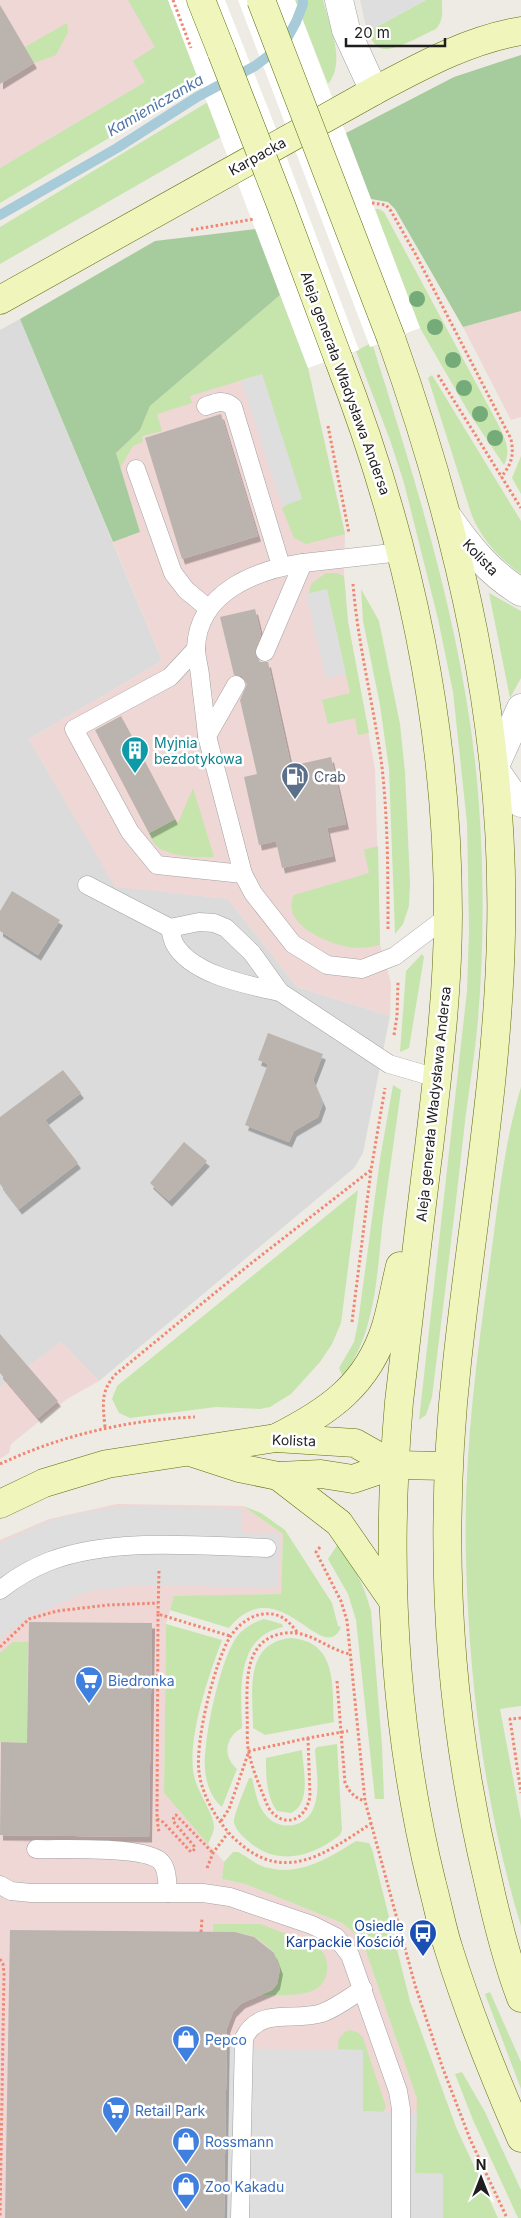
<svg xmlns="http://www.w3.org/2000/svg" width="521" height="2218" viewBox="0 0 521 2218" font-family="Inter,sans-serif">
	<style>
		.residential { fill: #dcdbdb }
		.commercial { fill: #eed7d4 }
		.grass { fill: #c5e5ad }
		.forest { fill: #a6cb9c }
		.parking { fill: #dedede }
		.pier { fill: #fff }
		.lines { fill: none; stroke-linecap: round; stroke-linejoin: round }
		.stream { stroke: #a7cbd9; stroke-width: 10 }
		.building { fill: #bbb4ae; filter: url(#shadow) }
		.lane-casing { stroke: #a2a2a2; stroke-width: 19 }
		.street-casing { stroke: #a2a2a2; stroke-width: 29 }
		.secondary-casing { stroke: #5d6e0c; stroke-width: 29 }
		.path { stroke: #f18773; stroke-width: 3; stroke-dasharray: 2.5 2.5; stroke-linecap: butt }
		.lane { stroke: #fff; stroke-width: 18 }
		.street { stroke: #fff; stroke-width: 28 }
		.secondary { stroke: #eff5bb; stroke-width: 28 }
		.secondary-bridge-casing { stroke: #5d6e0c; stroke-width: 29; stroke-linecap: butt }
		.path-bridge { stroke: #f18773; stroke-width: 3; stroke-dasharray: 2.5 2.5; stroke-linecap: butt }
		.secondary-bridge { stroke: #eff5bb; stroke-width: 28 }
		.tree { fill: #75aa79 }
		.labels { text-anchor: middle; dominant-baseline: central; stroke-width: 5; stroke-linejoin: round; paint-order: stroke }
		.street-label { font-size: 14px; fill: #1e1e1e; stroke: #fff }
		.culture-label { font-size: 14px; fill: #0d838f; stroke: #fff; text-anchor: start }
		.service-label { font-size: 14px; fill: #4e5e75; stroke: #fff; text-anchor: start }
		.shop-label { font-size: 14px; fill: #366cbe; stroke: #fff; text-anchor: start }
		.transit-label { font-size: 14px; fill: #164399; stroke: #fff; text-anchor: end }
		.water-label { font-size: 15px; font-style: italic; fill: #5076a7; stroke: #fff }
	</style>
	<defs>
		<filter id="shadow"><feDropShadow dx="3" dy="5.5" stdDeviation="0" flood-color="#0004"/></filter>
	</defs>
	<rect width="100%" height="100%" fill="#eeebe4"/>
	<polygon class="residential" points="20,319 162,661 29,739 115,886 228,899 297,987 390,1016 363,1153 354,1168 99,1381 61,1342 0,1387 0,330"/>
	<g class="commercial">
		<polygon points="0,0 144,0 163,50 145,82 0,168"/>
		<polygon points="280,295 308,368 345,534 344,576 348,622 375,769 380,945 391,983 390,1016 297,987 228,899 115,887 29,739 162,661 113,542 140,532 116,453"/>
		<polygon points="521,311 521,417 511,420 463,327"/>
		<polygon points="61,1342 99,1381 67,1399 11,1444 9,1453 0,1459 0,1387"/>
		<polygon points="117,1504 243,1506 283,1534 281,1594 174,1597 166,1624 164,1793 224,1862 222,1879 245,1884 342,1923 354,1933 364,1946 417,2099 417,2114 443,2218 0,2218 0,1540 49,1519"/>
	</g>
	<g class="grass">
		<polygon points="128,0 168,0 201,83 0,203 0,168 145,82 133,61 155,47"/>
		<path d="M295,0H323C329,25 347,62 328,84Z"/>
		<path d="M426,0H442C442,11 444,20 436,29C424,34 391,54 380,48C374,45 370,37 367,32Z"/>
		<polygon points="67,23 68,32 56,55 34,63 25,47"/>
		<polygon points="208,102 221,137 0,264 0,227"/>
		<path d="M375,209H379L384,212L497,422C504,437 512,449 504,465L469,413L420,328Z"/>
		<polygon points="280,295 308,368 345,534 306,544 294,538 282,508 288,504 302,499 262,374 190,396 192,403 157,414 162,431 142,436 143,442 133,446 120,468 116,453 140,430 150,406"/>
		<path d="M369,344L370,347L373,346C420,495 468,647 479,805C484,875 484,948 478,1019C475,1056 468,1094 464,1131C454,1220 443,1308 432,1397L426,1415L419,1420L467,991L469,931L467,823L453,692L438,619L404,483L390,440L356,351Z"/>
		<path d="M432,375L521,521V574C499,558 483,541 472,516L428,378Z"/>
		<polygon points="521,456 521,494 512,478"/>
		<polygon points="326,573 336,573 344,576 348,622 369,733 358,735 355,718 328,724 322,700 350,693 327,590 309,594 311,584"/>
		<polygon points="361,589 379,621 400,724 405,772 410,882 409,906 403,924 395,934 389,769 380,705 363,621"/>
		<polygon points="489,593 521,611 521,678 510,698"/>
		<path d="M193,788L214,857C199,858 164,857 154,843C152,841 151,836 149,833L175,819L178,823Z"/>
		<path d="M378,846L380,945C370,947 360,949 349,947C327,943 280,924 294,895L369,873L364,850Z"/>
		<polygon points="422,954 424,957 409,1048 400,1052 406,971"/>
		<path d="M393,1085L401,1090C395,1133 389,1176 383,1219C377,1273 376,1332 343,1377L339,1368L354,1342L358,1323L380,1159Z"/>
		<path d="M521,1087V1706L500,1709L521,1820V1926C485,1808 469,1683 466,1560C463,1461 476,1361 490,1263C498,1204 504,1144 521,1087Z"/>
		<polygon points="358,1190 341,1323 332,1344 320,1362 291,1394 270,1407 260,1409 216,1407 130,1418 119,1413 112,1399 117,1386"/>
		<path d="M243,1506L261,1513L285,1530L332,1603L338,1626L341,1627C323,1669 279,1567 229,1628L170,1610L174,1596L281,1594L283,1534Z"/>
		<path d="M338,1544C354,1565 364,1585 371,1611L382,1745L384,1799H375L356,1620L348,1594L328,1559Z"/>
		<path d="M264,1619L282,1624L283,1627C235,1637 241,1691 242,1728C225,1737 222,1756 237,1769L222,1807C211,1798 206,1783 205,1769C203,1740 220,1658 238,1635C245,1627 254,1622 264,1619Z"/>
		<path d="M166,1624L222,1640C209,1675 189,1732 193,1770C195,1790 213,1811 214,1826C214,1833 210,1839 208,1844L164,1793Z"/>
		<path d="M291,1638C338,1642 332,1686 334,1722L265,1735L253,1728C253,1693 243,1643 291,1638Z"/>
		<polygon points="13,1642 28,1642 27,1743 0,1742 0,1653"/>
		<path d="M337,1744L342,1830L340,1835C312,1857 277,1867 248,1841C243,1837 236,1830 234,1823C233,1815 246,1787 249,1778H252C255,1789 257,1805 265,1814C279,1833 309,1828 315,1804C320,1787 316,1767 315,1750L317,1747Z"/>
		<path d="M302,1750C303,1768 312,1804 291,1813L277,1811C266,1796 266,1776 266,1758Z"/>
		<path d="M356,1841L369,1843L372,1849L410,2001L456,2127L498,2218H443V2174L415,2173L417,2099L364,1946L354,1933L342,1923L245,1884L222,1879L224,1862L233,1852H238C248,1857 257,1866 269,1868C301,1876 330,1857 356,1841Z"/>
		<path d="M213,1924H260L316,1945C324,1952 328,1959 327,1969C326,2001 284,1994 262,1995C292,1979 279,1948 252,1936C240,1931 226,1932 213,1932Z"/>
		<polygon points="490,1992 521,2062 521,2089 485,1994"/>
		<polygon points="350,2030 359,2033 363,2038 386,2107 383,2112 363,2111 363,2050 338,2049 339,2038 345,2032"/>
		<polygon points="462,2072 485,2112 521,2190 521,2218 518,2218 473,2120 455,2074"/>
	</g>
	<g class="forest">
		<polygon points="521,55 521,311 463,327 395,209 388,202 371,199 346,133 454,77"/>
		<polygon points="256,229 280,295 150,406 140,430 116,453 140,532 113,542 20,319 155,241"/>
	</g>
	<g class="parking">
		<polygon points="360,0 426,0 367,32"/>
		<polygon points="262,374 302,499 282,506 241,380"/>
		<polygon points="327,589 346,674 326,678 306,594"/>
		<polygon points="140,1506 242,1509 241,1531 243,1533 279,1534 278,1588 153,1585 128,1586 90,1591 30,1616 0,1639 0,1543 49,1521 76,1514 117,1507"/>
		<polygon points="227,2048 363,2050 363,2111 417,2114 415,2173 443,2174 443,2218 224,2218"/>
	</g>
	<g class="pier">
		<polygon points="168,0 225,0 273,121 359,350 308,368"/>
		<polygon points="238,0 295,0 420,328 370,347"/>
	</g>
	<g class="lines">
		<polyline class="stream" points="0,215 117,148 197,97 255,66 284,44 296,22 303,4 303,0"/>
	</g>
	<g class="building">
		<polygon points="0,5 34,63 0,84"/>
		<polygon points="221,414 258,536 182,559 145,438"/>
		<polygon points="255,609 261,634 255,654 260,662 268,662 291,766 331,757 346,824 327,828 333,856 282,868 276,841 259,845 244,777 257,774 240,700 247,684 242,676 234,675 220,617"/>
		<polygon points="121,716 175,819 149,833 95,730"/>
		<polygon points="12,891 60,920 38,955 0,931 0,911"/>
		<polygon points="268,1033 323,1054 313,1080 323,1103 318,1117 294,1131 289,1142 245,1125 268,1064 258,1060"/>
		<polygon points="63,1070 81,1093 45,1120 78,1163 19,1209 0,1184 0,1117"/>
		<polygon points="184,1142 207,1161 169,1201 150,1183"/>
		<polygon points="0,1334 58,1401 38,1418 0,1373"/>
		<polygon points="29,1622 152,1623 149,1837 0,1835 1,1742 27,1743"/>
		<polygon points="10,1930 235,1932 254,1937 274,1953 280,1969 277,1984 272,1990 242,2003 233,2012 227,2028 224,2218 5,2218"/>
	</g>
	<g class="lines">
		<g class="lane-casing">
			<g id="lane">
				<path d="M206,406C217,402 224,399 233,407L281,566"/>
				<polyline points="136,469 173,573 186,590 209,609"/>
				<polyline points="196,649 170,677 74,729 130,832 157,865 243,874"/>
				<polyline points="265,652 303,563 401,552"/>
				<polyline points="236,685 207,736 243,874 253,893 293,944 327,965 362,969 395,956 448,916"/>
				<path d="M207,736C205,715 202,695 200,675C199,666 196,657 196,648C198,592 256,570 303,563"/>
				<polyline points="87,885 170,928"/>
				<path d="M280,992C248,985 191,975 174,943C172,938 171,933 170,928L199,922L214,923L226,928L252,953L280,992L389,1064L437,1078"/>
				<path d="M0,1590C15,1578 32,1568 50,1561C115,1537 198,1546 267,1548"/>
				<path d="M36,1849C60,1850 148,1845 162,1863C168,1871 167,1884 168,1893"/>
				<polyline points="0,1885 11,1891 31,1893 203,1893 230,1897 312,1925 336,1937 350,1955 398,2091 401,2109 401,2218"/>
				<path d="M240,2218L244,2038C260,2006 294,2022 322,2013C336,2008 350,1997 363,1989"/>
			</g>
		</g>
		<g class="street-casing">
			<g id="street">
				<polyline points="339,0 346,30 374,91"/>
				<path d="M447,516C468,546 489,573 521,592"/>
				<polyline points="495,766 521,708"/>
				<polyline points="496,771 509,790 521,803"/>
			</g>
		</g>
		<g class="secondary-casing">
			<g id="secondary">
				<polyline points="201,0 222,53"/>
				<path d="M0,300L374,91C421,66 468,40 521,31"/>
				<path d="M391,338C459,530 506,730 501,934C498,1078 472,1221 457,1363C438,1535 447,1708 487,1876C496,1917 506,1959 521,1998"/>
				<path d="M338,358C407,536 448,723 448,914C448,993 438,1070 429,1148C418,1233 409,1317 399,1402C385,1564 393,1726 432,1884C438,1906 442,1929 449,1950C469,2014 494,2076 521,2138"/>
				<path d="M276,1438C328,1412 368,1385 386,1326C392,1306 395,1286 400,1266"/>
				<polyline points="193,1453 239,1468 278,1476 321,1474 353,1479 394,1465 448,1466"/>
				<polyline points="278,1476 339,1523 393,1601"/>
				<polyline points="0,1504 44,1483 107,1464 276,1438 355,1443 394,1465"/>
			</g>
		</g>
		<g class="path">
			<path d="M372,203L386,205L391,211L416,255L511,439C514,455 512,464 501,477"/>
			<polyline points="191,230 254,219"/>
			<polyline points="438,375 521,508"/>
			<polyline points="328,426 349,533"/>
			<path d="M353,584C358,646 374,706 382,767C388,821 388,876 388,930"/>
			<polyline points="394,1035 397,1016 398,982"/>
			<polyline points="352,1322 371,1170 385,1088"/>
			<path d="M105,1427C103,1405 100,1391 116,1374L249,1265L371,1170"/>
			<path d="M0,1464C62,1435 127,1420 195,1417"/>
			<polyline points="320,1547 316,1552 341,1601 347,1621 365,1801 415,1985 442,2066 470,2139 507,2218"/>
			<polyline points="159,1571 158,1614 230,1636"/>
			<polyline points="158,1614 157,1819 159,1832"/>
			<path d="M297,1632C288,1620 279,1612 263,1614C249,1616 237,1626 230,1637C214,1664 195,1741 199,1772C202,1796 219,1825 237,1841C285,1885 326,1853 372,1823"/>
			<polyline points="0,1647 29,1619 57,1611 108,1605 158,1603"/>
			<path d="M337,1681L345,1783C350,1793 355,1798 365,1801"/>
			<polyline points="521,1718 510,1719 521,1793"/>
			<path d="M308,1738L310,1796C306,1821 283,1830 268,1807C261,1789 253,1772 249,1753C246,1741 248,1727 247,1715C247,1682 243,1638 286,1633C310,1630 328,1650 350,1654"/>
			<polyline points="157,1819 163,1822 191,1852 195,1849 194,1846 173,1821 174,1816 176,1815 213,1853"/>
			<polyline points="221,1821 229,1809 249,1751 308,1738 348,1731"/>
			<polyline points="207,1868 213,1853 228,1833"/>
			<polyline points="201,1932 202,1919"/>
			<polyline points="0,1959 3,1964 4,1974 0,2218"/>
		</g>
		<use href="#lane" class="lane"/>
		<use href="#street" class="street"/>
		<use href="#secondary" class="secondary"/>
		<g class="secondary-bridge-casing">
			<g id="secondary-bridge">
				<polyline points="261,0 391,338"/>
				<polyline points="222,53 281,205 338,358"/>
			</g>
		</g>
		<polyline class="path-bridge" points="173,0 191,48"/>
		<use href="#secondary-bridge" class="secondary-bridge"/>
	</g>
	<g class="tree">
		<circle cx="417" cy="299" r="8"/>
		<circle cx="435" cy="327" r="8"/>
		<circle cx="453" cy="360" r="8"/>
		<circle cx="464" cy="388" r="8"/>
		<circle cx="480" cy="414" r="8"/>
		<circle cx="495" cy="438" r="8"/>
	</g>
	<defs>
		<g id="building-pin" transform="scale(1.4375)"><path d="M0 17L-7.5 6A9.5 9.5 0 1 1 7.5 6Z" fill="#0f9aa8" stroke="#fff"/><path d="M-4-6H4V6H1V3H-1V6H-4ZM-2.5-4.3h1.7v1.8h-1.7ZM.8-4.3h1.7v1.8H.8ZM-2.5-1h1.7V.8h-1.7ZM.8-1h1.7V.8H.8Z" fill="#fff"/></g>
		<g id="fuel-pin" transform="scale(1.4375)"><path d="M0 17L-7.5 6A9.5 9.5 0 1 1 7.5 6Z" fill="#5c6f8a" stroke="#fff"/><path d="M-5.5-6h7V0h2V4h1.3V-2.5L3-4.5l.8-.8L6-3V5H2.5V1h-1V6h-7ZM-4.2-4.7v3.2H.2V-4.7Z" fill="#fff"/></g>
		<g id="supermarket-pin" transform="scale(1.4375)"><path d="M0 17L-7.5 6A9.5 9.5 0 1 1 7.5 6Z" fill="#3f7fe0" stroke="#fff"/><path d="M-6-5.5h2.5l.6 2H6L4.5 2H-2.5L-4.4-4H-6ZM-1.5 3.2a1.3 1.3 0 1 0 .1 0ZM3 3.2a1.3 1.3 0 1 0 .1 0Z" fill="#fff"/></g>
		<g id="bus-pin" transform="scale(1.4375)"><path d="M0 17L-7.5 6A9.5 9.5 0 1 1 7.5 6Z" fill="#1a4fb4" stroke="#fff"/><path d="M-5-6H5V4H4V6H2V4H-2V6H-4V4H-5ZM-3.5-4V0h7V-4ZM-3.5 1.2v1.5H-2V1.2ZM2 1.2v1.5H3.5V1.2Z" fill="#fff"/></g>
		<g id="shop-pin" transform="scale(1.4375)"><path d="M0 17L-7.5 6A9.5 9.5 0 1 1 7.5 6Z" fill="#3f7fe0" stroke="#fff"/><path d="M-5-2.5h2.3a2.7 3.5 0 0 1 5.4 0H5L5.5 6h-11ZM-1.5-2.5h3a1.5 2.3 0 0 0-3 0Z" fill="#fff"/></g>
	</defs>
	<g fill-rule="evenodd">
		<use href="#building-pin" x="135" y="750"/>
		<use href="#fuel-pin" x="295" y="776"/>
		<use href="#supermarket-pin" x="89" y="1680"/>
		<use href="#bus-pin" x="423" y="1933"/>
		<use href="#shop-pin" x="186" y="2039"/>
		<use href="#supermarket-pin" x="116" y="2110"/>
		<use href="#shop-pin" x="186" y="2141"/>
		<use href="#shop-pin" x="186" y="2186"/>
	</g>
	<g class="labels">
		<g class="street-label">
			<text transform="translate(257 156) rotate(-29)">Karpacka</text>
			<text transform="translate(346 383) rotate(70)">Aleja generała Władysława Andersa</text>
			<text transform="translate(481 557) rotate(46)">Kolista</text>
			<text transform="translate(433 1104) rotate(-84)">Aleja generała Władysława Andersa</text>
			<text transform="translate(294 1440) rotate(2)">Kolista</text>
		</g>
		<g class="culture-label">
			<text x="154" y="742">Myjnia<tspan x="154" dy="16">bezdotykowa</tspan></text>
		</g>
		<g class="service-label">
			<text x="314" y="776">Crab</text>
		</g>
		<g class="shop-label">
			<text x="108" y="1680">Biedronka</text>
			<text x="205" y="2039">Pepco</text>
			<text x="135" y="2110">Retail Park</text>
			<text x="205" y="2141">Rossmann</text>
			<text x="205" y="2186">Zoo Kakadu</text>
		</g>
		<g class="transit-label">
			<text x="404" y="1925">Osiedle<tspan x="404" dy="16">Karpackie Kościół</tspan></text>
		</g>
		<g class="water-label">
			<text transform="translate(155 105) rotate(-30)">Kamieniczanka</text>
		</g>
	</g>
	<g transform="translate(481 2178)" stroke="#ffffff" stroke-width="4" paint-order="stroke">
	<path d="M0-4L9 19L0 12L-9 19Z" fill="#1e1e1e"/>
	<text y="-8" font-size="14" font-weight="bold" text-anchor="middle" fill="#1e1e1e">N</text>
	</g>
	<path d="M346 38v8h99v-8" fill="none" stroke="#1e1e1e" stroke-width="2.5"/>
	<text x="354" y="38" font-size="15" fill="#1e1e1e" stroke="#ffffff" stroke-width="4" paint-order="stroke">20 m</text>
</svg>
